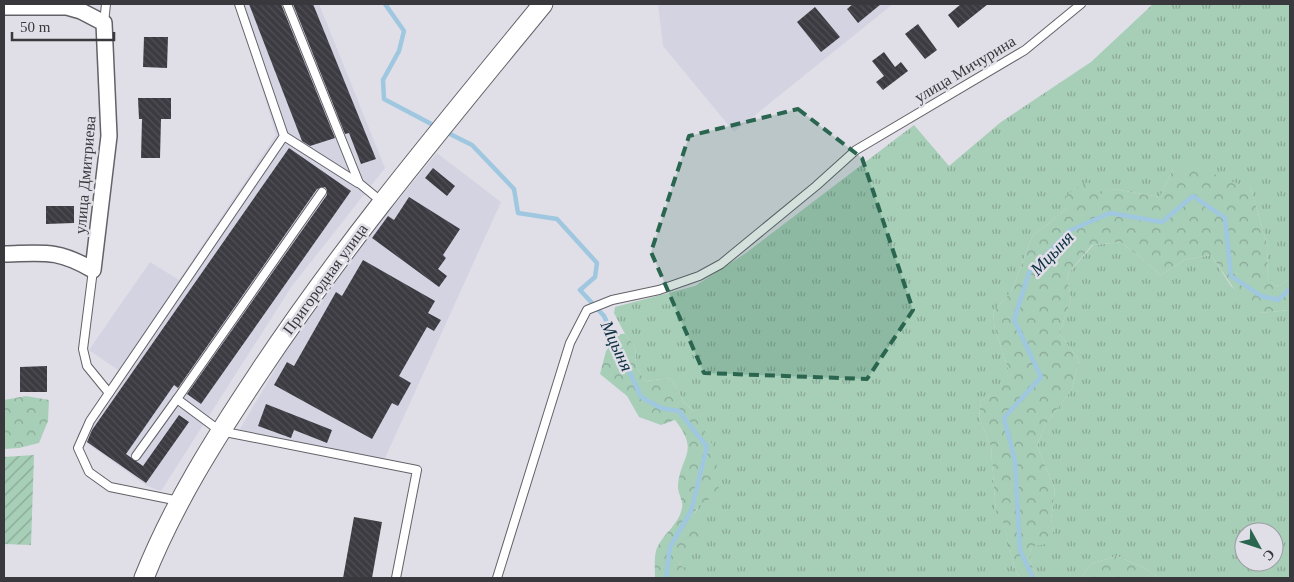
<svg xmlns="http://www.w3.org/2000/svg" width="1294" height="582" viewBox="0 0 1294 582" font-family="Georgia,serif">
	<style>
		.built { fill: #d4d3e2 }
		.grass { fill: url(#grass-tufts); fill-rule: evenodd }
		.forest { fill: url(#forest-crowns) }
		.garden { fill: url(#garden-furrows) }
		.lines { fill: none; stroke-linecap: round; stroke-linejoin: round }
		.stream { stroke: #9fc7e0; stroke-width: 4.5 }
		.building { fill: url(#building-back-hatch) }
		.service-casing { stroke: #626268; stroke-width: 10 }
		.minor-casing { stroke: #626268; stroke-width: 18 }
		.tertiary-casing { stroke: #626268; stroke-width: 21 }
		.service { stroke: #fff; stroke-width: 8 }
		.minor { stroke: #fff; stroke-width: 15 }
		.tertiary { stroke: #fff; stroke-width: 19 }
		.marked { fill: #2a654f; fill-opacity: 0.2; stroke: #2a654f; stroke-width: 4; stroke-dasharray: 10 6; stroke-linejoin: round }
		.labels { text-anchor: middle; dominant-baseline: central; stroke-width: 5; stroke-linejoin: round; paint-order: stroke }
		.street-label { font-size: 16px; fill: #39383c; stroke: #e0dfe7 }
		.water-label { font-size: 18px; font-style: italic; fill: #0d3042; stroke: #e0dfe7 }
	</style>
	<defs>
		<pattern id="grass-tufts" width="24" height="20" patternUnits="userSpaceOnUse" patternTransform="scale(1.25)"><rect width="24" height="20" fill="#a7ceb7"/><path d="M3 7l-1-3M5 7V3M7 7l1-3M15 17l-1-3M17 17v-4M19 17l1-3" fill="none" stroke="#89a896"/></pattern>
		<pattern id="forest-crowns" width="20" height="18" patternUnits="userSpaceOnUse" patternTransform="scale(1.25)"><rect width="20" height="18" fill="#a7ceb7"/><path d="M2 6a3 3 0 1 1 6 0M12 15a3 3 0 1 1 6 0" fill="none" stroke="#89a896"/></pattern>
		<pattern id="garden-furrows" width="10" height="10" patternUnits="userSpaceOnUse" patternTransform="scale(1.25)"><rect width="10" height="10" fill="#a7ceb7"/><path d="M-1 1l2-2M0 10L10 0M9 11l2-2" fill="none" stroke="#89a896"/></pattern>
		<pattern id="building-back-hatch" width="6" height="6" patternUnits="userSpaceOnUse" patternTransform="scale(1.25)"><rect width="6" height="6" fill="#3b3b41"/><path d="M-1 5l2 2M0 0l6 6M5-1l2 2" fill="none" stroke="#504f55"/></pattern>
	</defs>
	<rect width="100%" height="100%" fill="#e0dfe7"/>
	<g class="built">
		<polygon points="236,4 319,4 385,168 292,286 161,491 147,486 77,436 118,370 89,350 150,262 179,280 276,135"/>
		<polygon points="658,4 893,4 734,132 663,46"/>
		<polygon points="437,153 501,202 385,458 237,434 318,297"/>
	</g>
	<g class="grass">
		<path d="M1153,4H1290V278L1277,287L1267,278L1268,247L1251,189L1173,169L1160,197L1114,189L1067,208L1032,237L1011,292L993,312L995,330L1008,368L1006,383L981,401L979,417L991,447L996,514L1002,517L1015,569L1020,578H685L687,577L679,566C689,546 688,522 700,504L694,412L684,402L671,378L645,381L636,366L635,346L625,334L614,313L615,307L695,286L746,253L914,125L949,166L1001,122L1091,62Z"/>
		<path d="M1121,242L1161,275L1184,260L1211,255L1231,286L1260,313L1290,310V578H1160L1143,567L1116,556L1091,564L1081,578H1038L1029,559L1031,547L1054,530L1051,520L1055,490L1037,446L1044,427L1072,389L1079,360L1059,333L1071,300L1067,275L1093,245ZM1244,532H1274V562H1244Z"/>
	</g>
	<g class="forest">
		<polygon points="1189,164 1251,189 1268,247 1267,278 1277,287 1290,278 1290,310 1260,313 1247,308 1211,255 1184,260 1161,275 1121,242 1092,245 1067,275 1071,300 1059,333 1079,360 1072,389 1044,427 1037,446 1055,490 1051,520 1054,530 1050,543 1031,547 1029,559 1038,578 1020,578 1015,569 1002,518 996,514 991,447 979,417 981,401 1005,383 1008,368 995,330 993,312 1011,292 1032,237 1067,208 1065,197 1074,189 1088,182 1100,194 1114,189 1160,197 1173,169"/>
		<path d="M619,334H625L635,346L636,366L645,381L671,378L684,402L694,412L716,451L719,494L700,504L695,512L703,531L698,551L685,555L679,565L686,569L687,578H655C655,570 654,559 656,551C661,535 679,525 682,508C684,501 677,493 678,485C681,455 700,452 675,420L661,425L639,417L627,396L600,374L606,351Z"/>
		<polygon points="26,396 49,400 48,421 39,443 19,448 4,449 4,400"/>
		<polygon points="1116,556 1143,567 1160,578 1081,578 1091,564"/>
	</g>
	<polygon class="garden" points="34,455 31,545 4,544 4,457"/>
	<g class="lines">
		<g class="stream">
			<polyline points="385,4 404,31 399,51 383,80 384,99 437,127"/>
			<polyline points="446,132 472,145 514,189 518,213 557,219 597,263 595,277 580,290 604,316 641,397 661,408 679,411 707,447 691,511 670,547 666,578"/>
			<polyline points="1033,578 1020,550 1015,461 1004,418 1041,377 1014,320 1029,273 1069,231 1110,213 1162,222 1193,196 1225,218 1231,276 1261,296 1278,300 1290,289"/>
		</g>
	</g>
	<g class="building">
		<polygon points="249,4 281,4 335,138 310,146 302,141"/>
		<polygon points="293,4 313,4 376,159 361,164 349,133 345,134"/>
		<polygon points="853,4 881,4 858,23 847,9"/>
		<polygon points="961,4 988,4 958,28 948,15"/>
		<polygon points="815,7 840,37 821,52 797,22"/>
		<polygon points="918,24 937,50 925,59 905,34"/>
		<polygon points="144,37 168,37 167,68 143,67"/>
		<polygon points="884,52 895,67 901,62 908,71 883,90 876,82 884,76 872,61"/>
		<polygon points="138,98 171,98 171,119 161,119 160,158 141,158 142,119 139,119"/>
		<polygon points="289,148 351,191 201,404 187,394 327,195 327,190 325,187 317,189 178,388 174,385 126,454 143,466 179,415 189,422 146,483 87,442 92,430"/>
		<polygon points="433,168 455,186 447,196 425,178"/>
		<polygon points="409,197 460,229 443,255 446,258 438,269 447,276 439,287 372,238 388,216 394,220"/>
		<polygon points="46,206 74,206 74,223 46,224"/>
		<polygon points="363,260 435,301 428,313 441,320 434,331 427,327 399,376 411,383 398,406 392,403 372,439 274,385 287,362 294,366 336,292 342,296"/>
		<polygon points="47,366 47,392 20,392 20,367"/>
		<polygon points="266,404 332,430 327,443 294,430 291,438 258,426"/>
		<polygon points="354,517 382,522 372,578 343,578"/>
	</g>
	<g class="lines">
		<g class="service-casing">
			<g id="service">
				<polyline points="287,4 359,183 382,202"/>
				<polyline points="104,23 106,4"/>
				<polyline points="284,136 358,183"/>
				<polyline points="322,192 177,399 220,431 417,470 396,578"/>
				<polyline points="93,270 83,349 87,366 109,393"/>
				<polyline points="136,456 177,399"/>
				<polyline points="179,501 110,487 89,472 78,448 90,421 284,136 239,4"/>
				<polyline points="497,578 570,343 587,310 612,300 659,290 699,276 721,264 816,186 856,150 1025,50 1081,4"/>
			</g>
		</g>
		<g class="minor-casing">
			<path id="minor" d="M4,7H67L81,11L104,23L109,136L93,270C57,249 44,253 4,254"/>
		</g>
		<g class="tertiary-casing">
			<path id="tertiary" d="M144,578C173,505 214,440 258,374C344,244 444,125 543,4"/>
		</g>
		<use href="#service" class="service"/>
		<use href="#minor" class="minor"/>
		<use href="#tertiary" class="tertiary"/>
	</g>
	<path class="marked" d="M798,109L862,158L913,310L867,379L704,373L651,252L689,136Z"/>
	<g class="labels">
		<g class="street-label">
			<text transform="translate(965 69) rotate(-31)">улица Мичурина</text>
			<text transform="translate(85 175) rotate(-85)">улица Дмитриева</text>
			<text transform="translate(325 279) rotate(-54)">Пригородная улица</text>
		</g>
		<g class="water-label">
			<text transform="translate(1052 253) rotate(-46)">Мцыня</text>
			<text transform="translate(617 346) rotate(65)">Мцыня</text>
		</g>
	</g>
	<rect width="1294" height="582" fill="none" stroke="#39383c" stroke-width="10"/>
	<g transform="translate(1259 547) rotate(130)"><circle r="24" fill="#e0dfe7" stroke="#9d9ca3"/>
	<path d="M0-4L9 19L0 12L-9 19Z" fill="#2a654f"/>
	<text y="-8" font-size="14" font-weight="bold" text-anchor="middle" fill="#39383c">С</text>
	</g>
	<path d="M12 32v8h102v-8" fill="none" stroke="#39383c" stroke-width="2.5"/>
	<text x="20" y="32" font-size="15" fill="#39383c" stroke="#e0dfe7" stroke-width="4" paint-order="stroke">50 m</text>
</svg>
